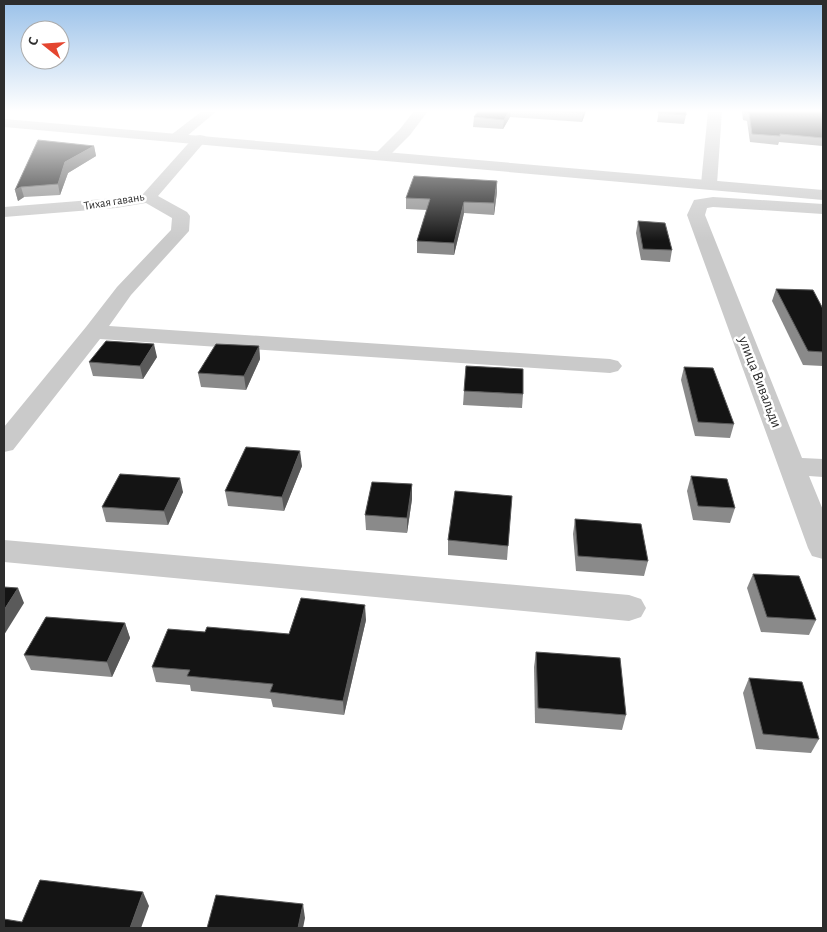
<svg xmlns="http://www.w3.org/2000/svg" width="827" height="932" viewBox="0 0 827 932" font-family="'Alegreya Sans',sans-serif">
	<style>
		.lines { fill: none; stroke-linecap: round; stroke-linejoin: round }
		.minor { fill: #cacaca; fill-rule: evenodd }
		.tertiary { fill: #cacaca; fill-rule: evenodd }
		.wall { fill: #8a8a8a }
		.shaded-wall { fill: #5a5a5a }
		.building { fill: #141414; stroke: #5a5a5a }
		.labels { text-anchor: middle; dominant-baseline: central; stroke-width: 5; stroke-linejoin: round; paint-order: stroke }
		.far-street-label { font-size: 12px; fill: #2d2d2d; stroke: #fff }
		.street-label { font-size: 15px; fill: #2d2d2d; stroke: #fff }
	</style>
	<rect width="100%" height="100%" fill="#fff"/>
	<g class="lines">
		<g class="minor">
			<polygon points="202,111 217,111 181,141 171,141 169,138 171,135"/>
			<polygon points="414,111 428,111 410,135 387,158 377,158 374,155 400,129"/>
			<polygon points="708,111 722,111 717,184 715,187 703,187 701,184"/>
			<polygon points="200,135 205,136 207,139 158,196 187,212 190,216 189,231 131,295 109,326 610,359 618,361 622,366 618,371 610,373 100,339 13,450 4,452 4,427 86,327 117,287 171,230 172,218 146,203 116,208 4,217 4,207 116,198 143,194 195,136"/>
			<polygon points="713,197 823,204 823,214 713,207 707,208 705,215 802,458 823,459 823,477 809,476 823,510 823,559 812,556 808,548 687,215 694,200"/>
			<polygon points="4,540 629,595 641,599 646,608 641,617 629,621 4,562"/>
		</g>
		<polygon class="tertiary" points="4,119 823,190 823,200 4,127"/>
	</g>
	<g class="wall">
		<polygon points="478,111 586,111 582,122 510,117 503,129 473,127 474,117"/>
		<polygon points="659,111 686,115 684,124 657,122"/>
		<polygon points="742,111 823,111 823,146 779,142 778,145 750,142 747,121 743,120"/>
		<polygon points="94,146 96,156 68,173 60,195 24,197 18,201 15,190"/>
		<polygon points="497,192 494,215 464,213 454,255 417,253 417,241 427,210 406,209 406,198"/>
		<polygon points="638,221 672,250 670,262 641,260 636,233"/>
		<polygon points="776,289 823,309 823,366 803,365 772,301"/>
		<polygon points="259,346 260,359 246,390 201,387 198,373"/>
		<polygon points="157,357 143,379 93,376 89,362"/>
		<polygon points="684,367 734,424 730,438 695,436 681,380"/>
		<polygon points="464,391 523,394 522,408 463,405"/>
		<polygon points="302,466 284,511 228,506 225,491"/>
		<polygon points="691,476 735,508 730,523 693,520 687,491"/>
		<polygon points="412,484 412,499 407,533 366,530 365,515"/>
		<polygon points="183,492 168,525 106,522 102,507"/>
		<polygon points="512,496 507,560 448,555 448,540"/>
		<polygon points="575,519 648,561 644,576 576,571 573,534"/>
		<polygon points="753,574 816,620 809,635 761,632 747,588"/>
		<polygon points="366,620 344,715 273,707 271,699 191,691 190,685 156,682 152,667 205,632 289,634"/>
		<polygon points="125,623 130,638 112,677 31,670 24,655"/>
		<polygon points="536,652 626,715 622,730 535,723 534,667"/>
		<polygon points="749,678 819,739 811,753 756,749 743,693"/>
	</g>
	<g class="shaded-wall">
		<polygon points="509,111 511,111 510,117 503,129 504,120"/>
		<polygon points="584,111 586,111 582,122 583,113"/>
		<polygon points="94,146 96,156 68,173 60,195 58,184 65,162"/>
		<polygon points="497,181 497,192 494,215 494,203"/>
		<polygon points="21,187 24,197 18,201 15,190"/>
		<polygon points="464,202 464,213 454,255 454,243"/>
		<polygon points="154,344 157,357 143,379 140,366"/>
		<polygon points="259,346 260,359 246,390 244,376"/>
		<polygon points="300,451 302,466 284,511 282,497"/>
		<polygon points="180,478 183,492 168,525 164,511"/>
		<polygon points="412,484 412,499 407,533 407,518"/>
		<polygon points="18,588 24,603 4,635 4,610"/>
		<polygon points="365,605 366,620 344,715 343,701"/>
		<polygon points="125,623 130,638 112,677 107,662"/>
		<polygon points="143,892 149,906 141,928 130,928"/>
		<polygon points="303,904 305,918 303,928 298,928"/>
	</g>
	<g class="building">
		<polygon points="478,111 509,111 504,120 474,117"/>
		<polygon points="556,111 584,111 583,113"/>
		<polygon points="659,111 686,111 686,115 658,113"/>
		<polygon points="745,111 823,111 823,138 780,134 780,136 752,134 749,113 745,112"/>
		<polygon points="38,140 94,146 65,162 58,184 21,187 15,190"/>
		<polygon points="414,176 497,181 494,203 464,202 454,243 417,241 430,199 406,198"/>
		<polygon points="638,221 665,223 672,250 643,249"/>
		<polygon points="776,289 813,290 823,309 823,352 808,351"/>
		<polygon points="106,341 154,344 140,366 89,362"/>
		<polygon points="216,344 259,346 244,376 198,373"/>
		<polygon points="466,366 523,369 523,394 464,391"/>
		<polygon points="684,367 713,368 734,424 698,422"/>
		<polygon points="246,447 300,451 282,497 225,491"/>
		<polygon points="120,474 180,478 164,511 102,507"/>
		<polygon points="691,476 727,479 735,508 698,506"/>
		<polygon points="372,482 412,484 407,518 365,515"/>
		<polygon points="455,491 512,496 508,546 448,540"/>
		<polygon points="575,519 641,524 648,561 578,556"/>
		<polygon points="753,574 799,576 816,620 767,617"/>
		<polygon points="4,587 18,588 4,610"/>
		<polygon points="301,598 365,605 343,701 270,692 273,684 187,676 190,670 152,667 168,629 205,632 207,627 289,634"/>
		<polygon points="46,617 125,623 107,662 24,655"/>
		<polygon points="536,652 620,658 626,715 538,708"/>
		<polygon points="749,678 802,682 819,739 763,734"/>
		<polygon points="40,880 143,892 130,928 4,928 4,919 22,922"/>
		<polygon points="216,895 303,904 298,928 207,928"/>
	</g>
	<linearGradient id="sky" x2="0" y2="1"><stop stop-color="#9ac1e9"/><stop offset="0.46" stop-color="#fff"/><stop offset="1" stop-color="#fff" stop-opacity="0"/></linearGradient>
	<rect width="827" height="241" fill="url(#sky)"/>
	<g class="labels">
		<g class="far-street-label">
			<text transform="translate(114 201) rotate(-9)">Тихая гавань</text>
		</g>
		<g class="street-label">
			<text transform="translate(760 382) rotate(69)">улица Вивальди</text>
		</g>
	</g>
	<rect width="827" height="932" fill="none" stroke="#2d2d2d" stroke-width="10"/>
	<g transform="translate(45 45) rotate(287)"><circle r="24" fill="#ffffff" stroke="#ababab"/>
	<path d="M0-4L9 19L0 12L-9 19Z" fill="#e4452f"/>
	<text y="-8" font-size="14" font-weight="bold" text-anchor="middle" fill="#2d2d2d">С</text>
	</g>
</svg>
